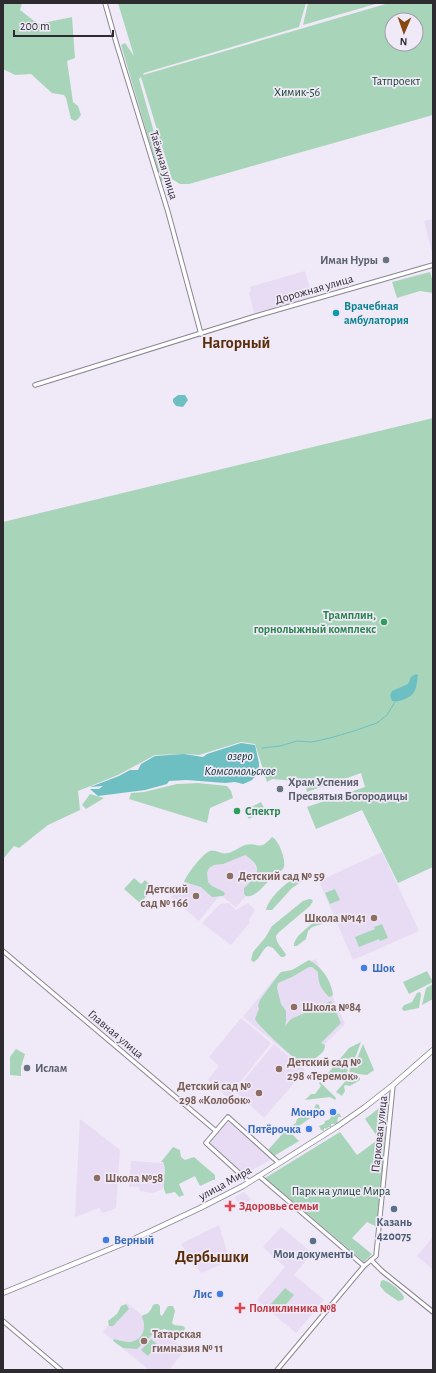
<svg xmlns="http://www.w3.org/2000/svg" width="436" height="1373" viewBox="0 0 436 1373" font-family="'Alegreya Sans',sans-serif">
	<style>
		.built { fill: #e7dcf3 }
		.green { fill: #a8d5b9; fill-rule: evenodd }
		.water { fill: #6ebfc2 }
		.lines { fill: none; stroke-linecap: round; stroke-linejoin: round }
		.stream { stroke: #6ebfc2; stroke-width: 1 }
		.minor-casing { stroke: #8b8593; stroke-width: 5.5 }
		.major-casing { stroke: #8b8593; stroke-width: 6 }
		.minor { stroke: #fff; stroke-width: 3.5 }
		.major { stroke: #fff; stroke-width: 4.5 }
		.worship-dot { fill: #6b7280; stroke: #f0e9f8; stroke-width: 1.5 }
		.culture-dot { fill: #0f9aa8; stroke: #f0e9f8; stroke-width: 1.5 }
		.leisure-dot { fill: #2e9e5b; stroke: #f0e9f8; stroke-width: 1.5 }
		.education-dot { fill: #8d6e63; stroke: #f0e9f8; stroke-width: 1.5 }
		.shop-dot { fill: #3f7fe0; stroke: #f0e9f8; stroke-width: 1.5 }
		.health-dot { fill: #e0444e; stroke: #f0e9f8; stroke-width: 1.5 }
		.service-dot { fill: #5c6f8a; stroke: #f0e9f8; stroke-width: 1.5 }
		.labels { text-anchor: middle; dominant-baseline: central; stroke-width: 3.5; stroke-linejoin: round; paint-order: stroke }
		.park-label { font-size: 12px; fill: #103f28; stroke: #f0e9f8 }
		.street-label { font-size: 12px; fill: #2d2a30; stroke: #f0e9f8 }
		.worship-label { font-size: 12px; font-weight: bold; fill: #5b616d; stroke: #f0e9f8; text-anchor: start }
		.culture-label { font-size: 12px; font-weight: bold; fill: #0d838f; stroke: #f0e9f8; text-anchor: start }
		.leisure-label { font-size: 12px; font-weight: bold; fill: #27864d; stroke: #f0e9f8; text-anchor: end }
		.education-label { font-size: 12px; font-weight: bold; fill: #785e54; stroke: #f0e9f8; text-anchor: start }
		.shop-label { font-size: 12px; font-weight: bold; fill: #366cbe; stroke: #f0e9f8; text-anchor: end }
		.health-label { font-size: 12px; font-weight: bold; fill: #be3a42; stroke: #f0e9f8; text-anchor: start }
		.service-label { font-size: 12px; font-weight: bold; fill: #4e5e75; stroke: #f0e9f8 }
		.water-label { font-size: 13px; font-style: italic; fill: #0a3334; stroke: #f0e9f8 }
		.district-label { font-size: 16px; font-weight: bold; fill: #5a2d09; stroke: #f0e9f8 }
	</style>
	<rect width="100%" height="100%" fill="#f0e9f8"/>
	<g class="built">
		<polygon points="433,219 433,256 424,221"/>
		<polygon points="305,271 312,297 254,313 249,293 251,292 250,287"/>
		<polygon points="245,846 262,879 236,907 220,895 199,921 171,897 200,870"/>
		<polygon points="382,852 419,931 353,960 319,881"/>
		<polygon points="229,903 236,910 248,903 255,910 249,920 250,922 231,945 202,923 220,904"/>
		<polygon points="316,959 345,1024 303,1066 243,1017 275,978"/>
		<polygon points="241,1018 271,1043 234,1090 229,1099 208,1080 219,1066 209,1057"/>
		<polygon points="274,1044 305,1070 264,1118 235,1091"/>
		<polygon points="80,1119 120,1150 116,1208 103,1213 99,1208 75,1217"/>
		<polygon points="229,1122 257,1147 272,1159 245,1174 211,1146 209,1143 210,1141 226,1123"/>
		<polygon points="131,1161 163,1163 164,1167 163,1189 153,1193 140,1191 139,1187 129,1187"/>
		<polygon points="244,1192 251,1199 243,1208 239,1204 235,1197"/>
		<polygon points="219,1225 229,1259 220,1265 201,1273 181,1244"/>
		<polygon points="281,1227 312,1253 294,1275 324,1300 296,1333 257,1300 285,1267 263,1247"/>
		<polygon points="433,1237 433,1270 417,1256"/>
		<polygon points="127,1303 185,1350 169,1370 149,1370 103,1332"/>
	</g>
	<g class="green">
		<polygon points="3,3 22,3 20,10 38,24 72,17 75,58 67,61 73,102 78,106 81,115 78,119 75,121 71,119 66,98 64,95 52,93 31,74 15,75 3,69"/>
		<path d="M118,3H306L299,27L144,73L143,75L389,3H433V115L189,184H180L172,179L141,77L139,79L167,178L166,180L161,181L121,45L125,43L134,56ZM392,20H416V44H392Z"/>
		<polygon points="308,3 379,3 303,25"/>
		<polygon points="430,272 433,282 433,293 420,291 397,298 392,282"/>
		<polygon points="433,418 433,867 398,883 362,810 316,829 307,807 365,787 361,773 339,781 338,778 328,781 329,784 307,792 305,782 272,779 267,782 255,744 241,742 199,755 185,754 155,755 118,775 78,791 80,810 48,825 19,848 14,846 3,859 3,522"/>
		<polygon points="198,783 227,786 231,791 233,798 210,808 207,823 129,799 131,793 144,792 177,784"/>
		<polygon points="90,794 104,798 86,809 82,805"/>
		<polygon points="261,802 265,810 249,819 244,811"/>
		<path d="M272,837C279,840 286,860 284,867C283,871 277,872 274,875C268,880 256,899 246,896L244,894V888C257,876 265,868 245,855L223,864L214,865L209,868L207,873L208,882L212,886L224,892L225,894L223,896L212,897L201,887L184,882C187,874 202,854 210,851C216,849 221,855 228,853C234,852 239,847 245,845C258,841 258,853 272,837Z"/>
		<path d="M297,876L303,877L301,882L292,888L272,910H266C269,897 286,883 297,876Z"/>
		<polygon points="134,878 141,884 145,880 154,888 140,903 124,889"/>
		<polygon points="335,889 340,900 330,904 325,893"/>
		<path d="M309,899H311L313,901L310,906L279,932L276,936C276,944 283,948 286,955L284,957H281L273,948L268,946C261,950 260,960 253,962L251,960L253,952L265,938L272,926L303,901Z"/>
		<path d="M320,918L323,919L324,922L322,924L312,927L308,931L306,939L297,946H294C293,937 311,925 318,919Z"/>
		<polygon points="382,924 388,938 380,941 379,939 359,947 355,937 375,929 374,927"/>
		<path d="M309,960C322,967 330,979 333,994L332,996L329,997C321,989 318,983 318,972L312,967H309L292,977L278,983L277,988L281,1004L286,1011V1021L285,1026L291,1019L331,1001L341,1023L321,1043L325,1045C325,1051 322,1053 317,1057C313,1061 306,1064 300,1062C293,1058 258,1026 255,1019L259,1009L258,1006L260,1000L279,974L281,972L292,970Z"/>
		<polygon points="427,971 433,982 409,994 403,982"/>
		<polygon points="433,984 433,999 422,1005 426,988"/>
		<path d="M420,992L421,995L419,1008L404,1011L402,1009C403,1004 408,1004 412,1002L417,993Z"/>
		<polygon points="361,1042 355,1058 349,1063 347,1073 324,1078 349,1048"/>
		<polygon points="363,1044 374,1070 367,1075 349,1073 351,1064 357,1059"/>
		<polygon points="16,1049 25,1054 21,1067 21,1076 10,1075 10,1057"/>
		<polygon points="350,1076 360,1077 360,1080 350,1086 346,1085 344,1086 345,1091 342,1096 336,1092"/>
		<polygon points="320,1082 336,1098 335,1100 330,1097 305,1100 311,1094 315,1094 321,1086 319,1083"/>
		<polygon points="388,1101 377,1227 367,1222 352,1238 372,1254 364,1262 265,1178 340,1132 357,1155 379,1139 365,1119"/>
		<path d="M316,1104L319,1105L320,1109L312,1112V1117L293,1130H288L289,1127L296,1123C296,1118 301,1116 306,1115L308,1109H314Z"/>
		<polygon points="336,1113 340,1114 341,1117 338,1117 337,1124 331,1124 331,1127 328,1127 327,1129 324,1128 324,1131 321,1130 319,1126 324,1124 325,1121 330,1119 331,1116"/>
		<polygon points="285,1131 291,1133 299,1141 274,1156 268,1150"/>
		<path d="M173,1147L180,1150L181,1157L185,1160L194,1157L215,1175V1180H213L200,1186L195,1176L179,1184L184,1195L179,1197L175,1192L166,1194C160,1184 168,1172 163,1162H161Z"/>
		<path d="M383,1280C391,1282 400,1290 404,1297L403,1300L398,1301L385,1292L380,1286L381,1281Z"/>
		<polygon points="285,1288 294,1295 280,1311 271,1304"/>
		<polygon points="126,1304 129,1309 113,1326 109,1326 108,1321 117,1314 121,1306"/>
		<path d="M155,1304H158L160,1306V1314L162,1316L168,1306H173L175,1311L172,1323L174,1325L183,1326L185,1328C181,1342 172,1332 165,1329L160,1330L152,1335L137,1349L123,1348L113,1341L114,1339C119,1340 125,1342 130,1342C143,1340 147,1328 142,1317L143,1315C149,1314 151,1310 153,1305Z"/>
		<polygon points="151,1339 157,1344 148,1356 141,1350"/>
	</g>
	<g class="water">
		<polygon points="178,395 185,395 188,400 183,407 176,406 173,402 173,399"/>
		<path d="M416,674L418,675C416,687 417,694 405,699C400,701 396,702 392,701L390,695L392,691L408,684L411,677Z"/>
		<polygon points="241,743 255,745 259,763 259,772 252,780 248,782 243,784 235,782 225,783 187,780 169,781 167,784 145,790 98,796 90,789 99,789 103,786 90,787 119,776 130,770 138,770 141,764 155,756 184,754 203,757 207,754"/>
	</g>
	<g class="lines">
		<polyline class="stream" points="262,748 280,746 297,741 312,742 330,738 354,731 377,723 387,715 395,702"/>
		<g class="minor-casing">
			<g id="minor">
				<polyline points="105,3 116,42 168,212 201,334"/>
				<polyline points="35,385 256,316 433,265"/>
				<polyline points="3,951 216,1131"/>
				<polyline points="259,1176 364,1266"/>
				<polyline points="249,1182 206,1143 228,1117 279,1163"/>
				<polyline points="371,1260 382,1271 433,1312"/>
				<polyline points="3,1321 61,1370"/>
				<polyline points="277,1370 364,1266 376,1256 393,1085"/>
			</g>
		</g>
		<g class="major-casing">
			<polyline id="major" points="3,1293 132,1240 200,1208 243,1186 338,1126 365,1107 393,1085 433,1050"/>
		</g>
		<use href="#minor" class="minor"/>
		<use href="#major" class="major"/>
	</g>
	<g class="worship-dot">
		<circle cx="386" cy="260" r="4"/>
		<circle cx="280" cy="789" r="4"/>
		<circle cx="27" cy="1068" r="4"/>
	</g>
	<circle class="culture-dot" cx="336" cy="313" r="4"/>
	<g class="leisure-dot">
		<circle cx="384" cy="622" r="4"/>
		<circle cx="237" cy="811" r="4"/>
	</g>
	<g class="education-dot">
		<circle cx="230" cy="876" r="4"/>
		<circle cx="196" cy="896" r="4"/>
		<circle cx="374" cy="918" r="4"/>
		<circle cx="294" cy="1007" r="4"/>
		<circle cx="279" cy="1069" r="4"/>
		<circle cx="259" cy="1093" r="4"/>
		<circle cx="97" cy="1178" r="4"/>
		<circle cx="144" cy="1341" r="4"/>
	</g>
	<g class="shop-dot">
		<circle cx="364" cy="968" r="4"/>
		<circle cx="333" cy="1112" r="4"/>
		<circle cx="309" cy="1129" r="4"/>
		<circle cx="106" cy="1240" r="4"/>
		<circle cx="220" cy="1294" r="4"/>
	</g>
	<g class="health-dot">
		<path d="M228 1200h4v4h4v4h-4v4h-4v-4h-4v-4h4z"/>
		<path d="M238 1302h4v4h4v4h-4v4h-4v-4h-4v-4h4z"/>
	</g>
	<g class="service-dot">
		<circle cx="394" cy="1209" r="4"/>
		<circle cx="313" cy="1241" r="4"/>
	</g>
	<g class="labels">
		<g class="park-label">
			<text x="396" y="81">Татпроект</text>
			<text x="297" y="92">Химик-56</text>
			<text x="341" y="1191">Парк на улице Мира</text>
		</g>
		<g class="street-label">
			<text transform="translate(164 165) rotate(73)">Таёжная улица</text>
			<text transform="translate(314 289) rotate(-16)">Дорожная улица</text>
			<text transform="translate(116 1034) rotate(40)">Главная улица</text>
			<text transform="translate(379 1134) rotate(-84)">Парковая улица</text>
			<text transform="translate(225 1183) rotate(-29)">улица Мира</text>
		</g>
		<g class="worship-label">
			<text x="378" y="260" text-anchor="end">Иман Нуры</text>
			<text x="288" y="782">Храм Успения<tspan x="288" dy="14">Пресвятыя Богородицы</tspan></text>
			<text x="35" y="1068">Ислам</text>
		</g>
		<g class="culture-label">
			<text x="344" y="306">Врачебная<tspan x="344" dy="14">амбулатория</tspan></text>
		</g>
		<g class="leisure-label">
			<text x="376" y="615">Трамплин,<tspan x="376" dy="14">горнолыжный комплекс</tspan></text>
			<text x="245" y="811" text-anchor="start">Спектр</text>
		</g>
		<g class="education-label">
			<text x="238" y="876">Детский сад № 59</text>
			<text x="188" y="889" text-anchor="end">Детский<tspan x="188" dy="14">сад № 166</tspan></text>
			<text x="366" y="918" text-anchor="end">Школа №141</text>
			<text x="302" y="1007">Школа №84</text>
			<text x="287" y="1062">Детский сад №<tspan x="287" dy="14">298 «Теремок»</tspan></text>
			<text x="251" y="1086" text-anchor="end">Детский сад №<tspan x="251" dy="14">298 «Колобок»</tspan></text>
			<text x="105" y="1178">Школа №58</text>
			<text x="152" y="1334">Татарская<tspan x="152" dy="14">гимназия № 11</tspan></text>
		</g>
		<g class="shop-label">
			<text x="372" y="968" text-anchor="start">Шок</text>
			<text x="325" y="1112">Монро</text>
			<text x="301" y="1129">Пятёрочка</text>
			<text x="114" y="1240" text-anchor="start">Верный</text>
			<text x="212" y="1294">Лис</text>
		</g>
		<g class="health-label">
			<text x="239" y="1206">Здоровье семьи</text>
			<text x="249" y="1308">Поликлиника №8</text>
		</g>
		<g class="service-label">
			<text x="394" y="1222">Казань<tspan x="394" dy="14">420075</tspan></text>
			<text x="313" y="1254">Мои документы</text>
		</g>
		<g class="water-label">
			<text x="240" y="756">озеро<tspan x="240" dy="15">Комсомольское</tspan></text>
		</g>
		<g class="district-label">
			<text x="236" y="343">Нагорный</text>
			<text x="212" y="1257">Дербышки</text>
		</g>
	</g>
	<rect width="436" height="1373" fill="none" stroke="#2d2a30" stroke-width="8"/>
	<g transform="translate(404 32) rotate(182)"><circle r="19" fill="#f0e9f8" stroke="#a29da8"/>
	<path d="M0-3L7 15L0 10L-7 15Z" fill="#884711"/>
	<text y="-6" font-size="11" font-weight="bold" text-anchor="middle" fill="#2d2a30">N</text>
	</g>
	<path d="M14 30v6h99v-6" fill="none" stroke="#2d2a30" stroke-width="2"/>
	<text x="20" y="30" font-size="12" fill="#2d2a30" stroke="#f0e9f8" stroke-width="3" paint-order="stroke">200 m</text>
</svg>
